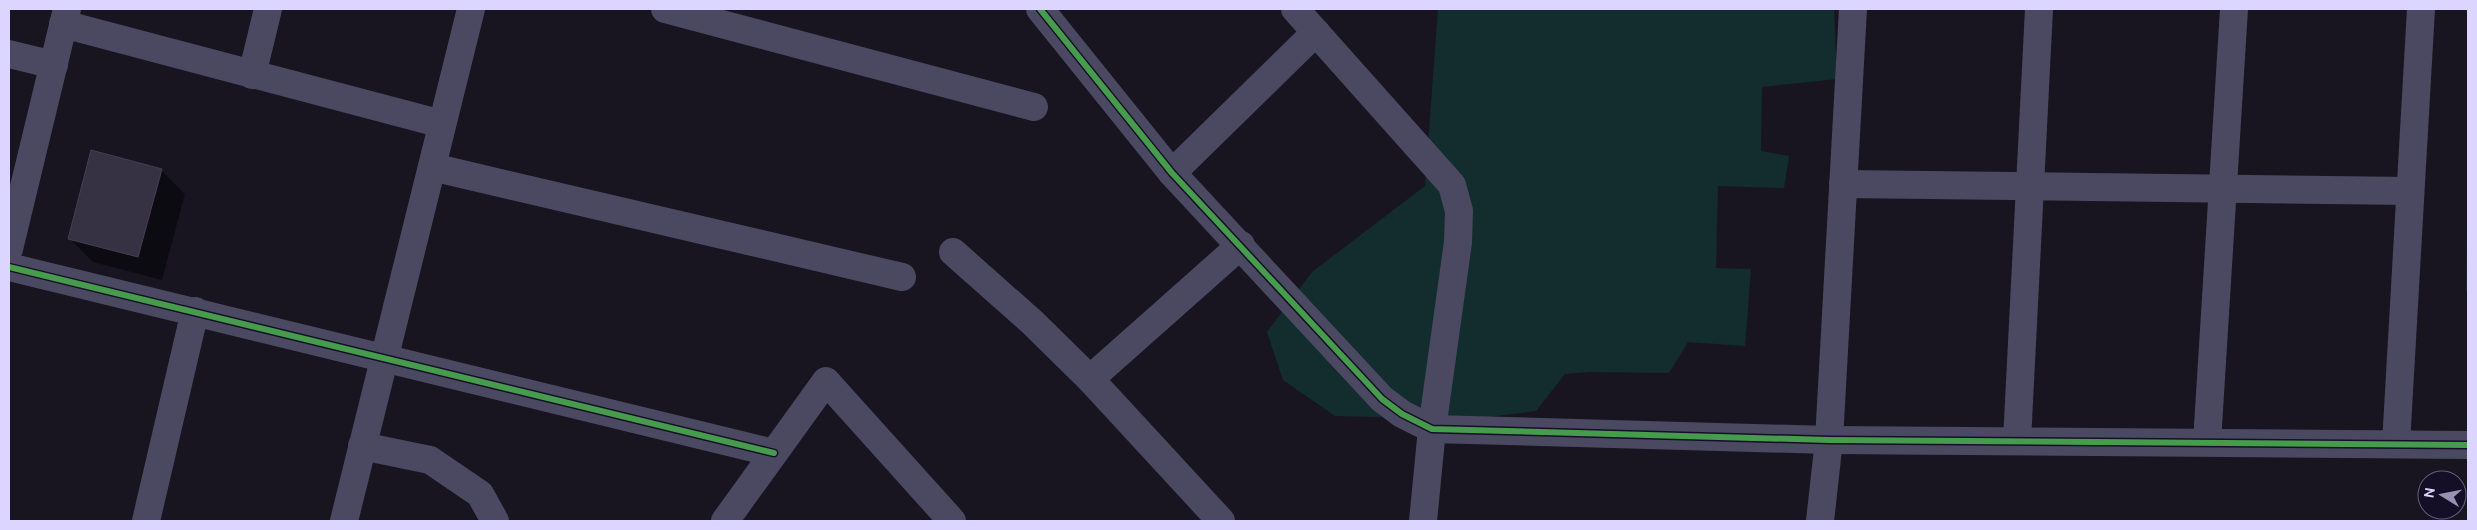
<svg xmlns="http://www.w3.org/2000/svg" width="2477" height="530" viewBox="0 0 2477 530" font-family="Ubuntu,sans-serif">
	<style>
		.green { fill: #132d2f }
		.shadow { fill: #0007 }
		.building { fill: #363243; stroke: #444055 }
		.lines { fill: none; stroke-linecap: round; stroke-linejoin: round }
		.street { stroke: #4b4962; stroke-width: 28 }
		.cycleway-casing { stroke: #140f27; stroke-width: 9 }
		.cycleway { stroke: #469c4c; stroke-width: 6 }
	</style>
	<rect width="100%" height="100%" fill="#181521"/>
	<g class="green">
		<polygon points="1438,9 1834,9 1837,79 1762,87 1761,151 1789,156 1784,188 1718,186 1716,268 1751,269 1745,346 1688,342 1669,373 1589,372 1565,374 1536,411 1474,419 1335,416 1283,380 1267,332 1312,272 1425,186"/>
		<polygon points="2468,167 2468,292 2466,290"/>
	</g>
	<polygon class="shadow" points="161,170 185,194 162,280 93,262 69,238"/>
	<polygon class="building" points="91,150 162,169 138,257 68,239"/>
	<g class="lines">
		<g class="street">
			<polyline points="665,9 1034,107"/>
			<polyline points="1040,9 1172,173 1382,399 1402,414 1432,429 1829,440 2468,445"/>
			<polyline points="1295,9 1452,185 1459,211 1458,242 1432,429 1423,521"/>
			<polyline points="63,24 442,124"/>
			<polyline points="9,54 54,65"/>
			<polyline points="252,75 268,9"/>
			<polyline points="432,167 902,277"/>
			<polyline points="1172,173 1316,32"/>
			<polyline points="1843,184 2410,191"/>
			<polyline points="9,249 67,9"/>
			<polyline points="953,252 1032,322 1090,379 1221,521"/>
			<polyline points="9,267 774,453"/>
			<polyline points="1090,379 1241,245"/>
			<polyline points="2017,441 2039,9"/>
			<polyline points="2207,442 2234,9"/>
			<polyline points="2396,444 2421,9"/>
			<polyline points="362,446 430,460 480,494 495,521"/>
			<polyline points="146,521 195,311"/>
			<polyline points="344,521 471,9"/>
			<polyline points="725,521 826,381 952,521"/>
			<polyline points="1820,521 1829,440 1853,9"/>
		</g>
		<g class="cycleway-casing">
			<g id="cycleway">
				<polyline points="1040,9 1172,173 1382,399 1402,414 1432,429 1829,440 2468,445"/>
				<polyline points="9,267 774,453"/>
			</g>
		</g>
		<use href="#cycleway" class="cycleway"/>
	</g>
	<rect width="2477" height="530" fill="none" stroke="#dbd5ff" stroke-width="20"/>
	<g transform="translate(2442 495) rotate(280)"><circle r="24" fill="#140f27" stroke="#645e7d"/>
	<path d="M0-4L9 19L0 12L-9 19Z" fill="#9792b1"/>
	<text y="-8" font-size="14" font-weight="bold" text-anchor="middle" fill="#dbd5ff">N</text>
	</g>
</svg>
